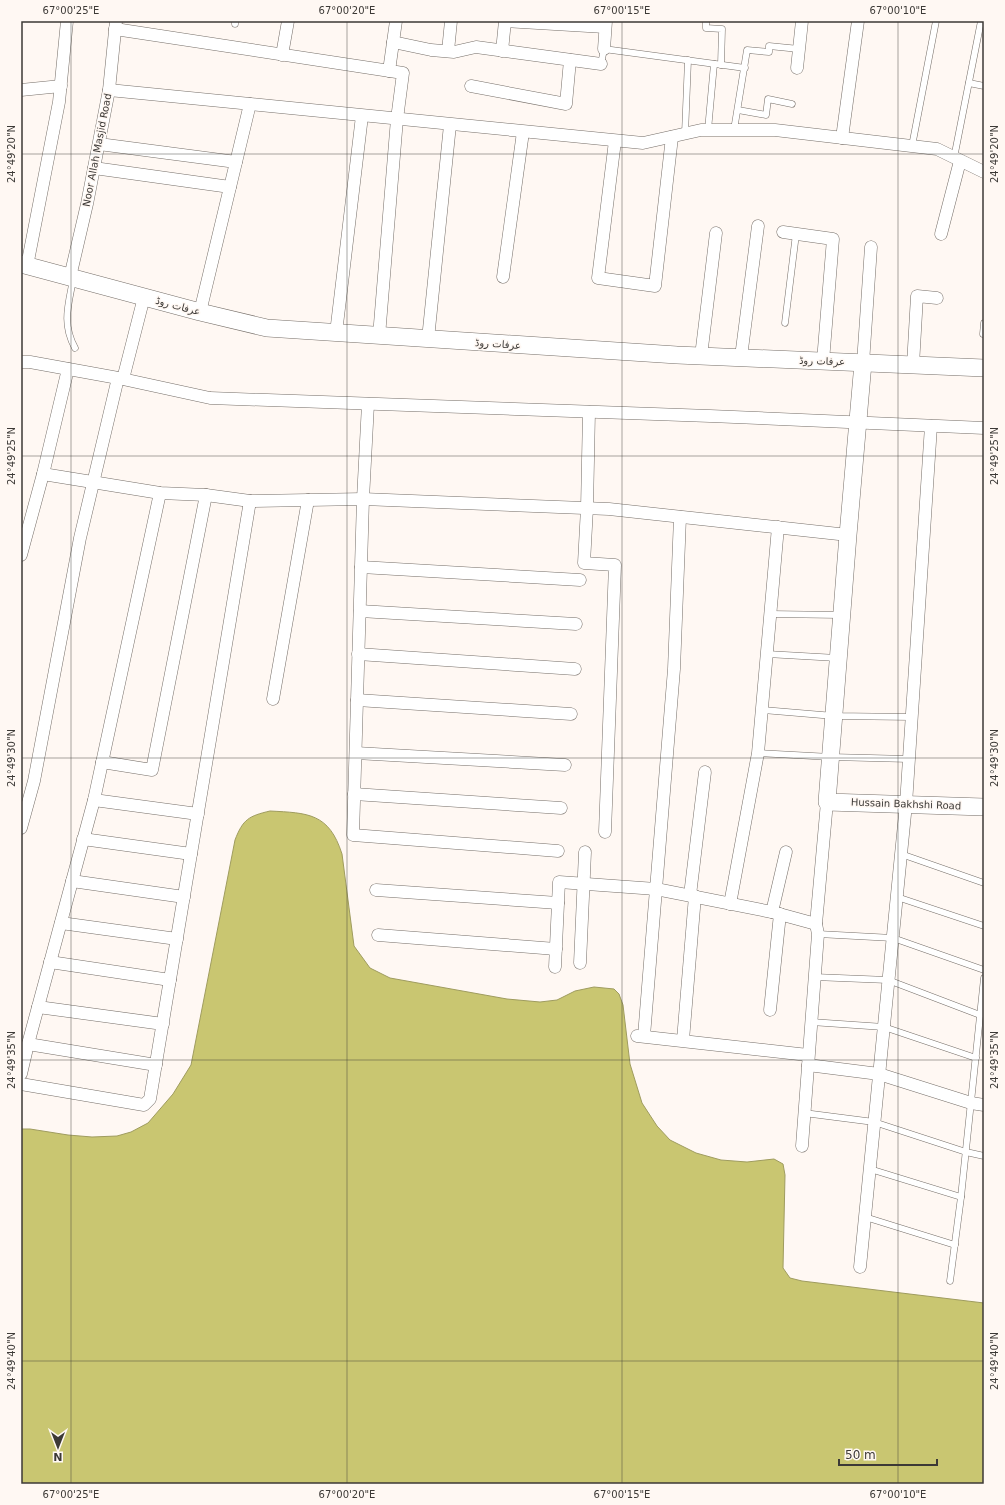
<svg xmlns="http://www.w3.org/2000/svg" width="1005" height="1505" viewBox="0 0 1005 1505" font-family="'DejaVu Sans','Noto Naskh Arabic',sans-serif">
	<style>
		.water { fill: #c9c671; stroke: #9f9c5f }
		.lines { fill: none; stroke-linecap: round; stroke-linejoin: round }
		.lane-casing { stroke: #766f69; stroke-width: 7 }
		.street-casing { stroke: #766f69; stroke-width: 13 }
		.secondary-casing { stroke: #766f69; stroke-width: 18 }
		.lane { stroke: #fff; stroke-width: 6 }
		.street { stroke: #fff; stroke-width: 12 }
		.secondary { stroke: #fff; stroke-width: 17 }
		.ticks { fill: none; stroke: #3c3936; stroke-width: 1; stroke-opacity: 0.45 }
		.labels { text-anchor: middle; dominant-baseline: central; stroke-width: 3; stroke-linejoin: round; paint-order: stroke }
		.street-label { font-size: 10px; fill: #3c3936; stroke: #fff8f3 }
		.neatline { fill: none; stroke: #3c3936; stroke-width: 1.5 }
		.ticks-label { font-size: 10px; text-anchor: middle; fill: #3c3936 }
	</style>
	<rect width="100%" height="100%" fill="#fff8f3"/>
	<path class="water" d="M270,811C308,813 329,813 342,854L354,946L370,968L390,978L507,999L540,1002L557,1000L575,991L594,987L614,989L619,994L623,1005L630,1064L642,1103L657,1126L670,1140L696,1153L721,1160L747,1162L774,1159L783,1164L785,1175L783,1268L790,1278L802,1281L984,1303V1484H21V1129H30L68,1135L92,1137L117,1136L131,1132L148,1123L173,1094L191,1065L235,840C243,819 249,816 270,811Z"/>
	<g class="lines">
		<g class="lane-casing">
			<g id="lane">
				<polyline points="706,21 706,28 722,29 721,65"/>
				<polyline points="235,24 235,21"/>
				<polyline points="601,64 604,49 745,68"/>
				<polyline points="969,83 984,86"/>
				<polyline points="738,110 766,115 768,99 792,104"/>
				<polyline points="708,130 714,64"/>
				<polyline points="734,130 747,50 769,52 769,46 799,49"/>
				<polyline points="685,134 688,60"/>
				<polyline points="912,146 936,21"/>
				<polyline points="954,158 981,21"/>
				<path d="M73,280C68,306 62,324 75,348"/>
				<polyline points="785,323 796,234"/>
				<polyline points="983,334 984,323"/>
				<polyline points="770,614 840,615"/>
				<polyline points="767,654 837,658"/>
				<polyline points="763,710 834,716 912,717"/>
				<polyline points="758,753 831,757 909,759"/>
				<polyline points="901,854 984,883"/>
				<polyline points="897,897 984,926"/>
				<polyline points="818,934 893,938 984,970"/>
				<polyline points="814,977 888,980 980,1015"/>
				<polyline points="811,1022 884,1027 976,1058"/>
				<polyline points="804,1113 874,1122 966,1152 984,1156"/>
				<polyline points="870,1169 961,1197"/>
				<polyline points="865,1217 955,1245"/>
				<polyline points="950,1281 961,1197 984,978"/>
			</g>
		</g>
		<g class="street-casing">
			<g id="street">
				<polyline points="505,21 605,27"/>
				<polyline points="115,29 403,73 397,119 379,336"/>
				<polyline points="393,42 431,50 454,52 476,47 601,64"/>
				<polyline points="604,49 606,21"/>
				<polyline points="448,51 451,21"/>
				<polyline points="502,51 505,21"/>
				<polyline points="282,55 288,21"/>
				<polyline points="797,68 802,21"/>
				<polyline points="389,71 396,21"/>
				<polyline points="471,86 566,104 570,60"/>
				<polyline points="21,90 61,86"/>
				<polyline points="109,90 643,143 701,130 775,130 937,149 984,172"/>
				<polyline points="842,138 858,21"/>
				<polyline points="615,141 598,278 655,286 672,137"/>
				<polyline points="99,144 236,162"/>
				<polyline points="94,168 230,187"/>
				<polyline points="783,232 833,239 823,361"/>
				<polyline points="941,234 960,161"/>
				<polyline points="27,266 59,102 67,21"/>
				<polyline points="70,277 87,204 109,90 116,21"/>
				<polyline points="503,277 523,132"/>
				<polyline points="200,312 250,104"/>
				<polyline points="336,333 362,116"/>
				<polyline points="428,339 450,125"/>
				<polyline points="701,356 716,233"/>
				<polyline points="741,357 758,226"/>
				<polyline points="21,362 30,362 118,378 210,398 710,416 984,428"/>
				<polyline points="863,363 871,247"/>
				<polyline points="913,365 917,296 937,298"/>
				<polyline points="123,379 144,297"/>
				<polyline points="368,404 363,499 353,835 558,851"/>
				<polyline points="589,412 587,508 584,563 615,565 605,832"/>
				<polyline points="43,474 160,493 206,495 250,501 363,499 609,509 848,535"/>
				<polyline points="21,555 43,474 68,369"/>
				<polyline points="361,567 580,580"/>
				<polyline points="360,611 576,624"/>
				<polyline points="358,654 575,669"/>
				<polyline points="273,699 308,500"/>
				<polyline points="357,700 571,714"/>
				<polyline points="356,753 565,765"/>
				<polyline points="102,762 152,770 206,495"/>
				<polyline points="354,794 561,808"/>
				<polyline points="94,800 198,814"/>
				<polyline points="21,828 34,781 80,538 118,378"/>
				<polyline points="83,839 191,854"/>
				<polyline points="72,881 184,897"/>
				<polyline points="376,890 558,903"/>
				<polyline points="690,895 705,772"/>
				<polyline points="730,904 758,753 778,527"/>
				<polyline points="772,912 786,852"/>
				<polyline points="61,923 177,939"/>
				<polyline points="378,935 556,949"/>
				<polyline points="50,962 170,980"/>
				<polyline points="580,963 585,852"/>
				<polyline points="555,967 559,882 656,889 772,912 816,924"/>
				<polyline points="38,1007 163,1024"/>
				<polyline points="770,1010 780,914"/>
				<polyline points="637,1036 808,1055"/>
				<polyline points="644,1036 674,669 680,517"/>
				<polyline points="683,1040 695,896"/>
				<polyline points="28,1044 156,1065"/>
				<polyline points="808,1065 879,1074 971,1103 984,1105"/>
				<polyline points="21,1074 28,1044 94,800 160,493"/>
				<polyline points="21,1084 144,1105 150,1099 250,501"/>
				<polyline points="802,1146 818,934 816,924 827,802"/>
				<polyline points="860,1267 906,804 931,426"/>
			</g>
		</g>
		<g class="secondary-casing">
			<g id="secondary">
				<polyline points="21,264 200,312 267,328 677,355 984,368"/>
				<polyline points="863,363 848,535 827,802 984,807"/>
			</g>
		</g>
		<use href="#lane" class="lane"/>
		<use href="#street" class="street"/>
		<use href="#secondary" class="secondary"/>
	</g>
	<path class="ticks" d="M71,21V1484M347,21V1484M622,21V1484M898,21V1484M21,154H984M21,456H984M21,758H984M21,1060H984M21,1361H984"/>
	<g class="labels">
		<g class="street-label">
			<text transform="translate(97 150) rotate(-79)">Noor Allah Masjid Road</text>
			<text transform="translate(178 306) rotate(15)">عرفات روڈ</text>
			<text transform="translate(498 344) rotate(4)">عرفات روڈ</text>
			<text transform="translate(822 361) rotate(2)">عرفات روڈ</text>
			<text transform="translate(906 804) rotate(2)">Hussain Bakhshi Road</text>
		</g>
	</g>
	<rect width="1005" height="1505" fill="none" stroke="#fff8f3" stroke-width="44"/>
	<g transform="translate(58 1447) rotate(180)" stroke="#fff8f3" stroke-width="3" paint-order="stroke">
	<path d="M0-3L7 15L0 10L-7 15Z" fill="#3c3936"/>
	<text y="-6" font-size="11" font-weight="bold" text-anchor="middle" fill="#3c3936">N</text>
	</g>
	<path d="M839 1459v6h98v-6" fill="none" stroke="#3c3936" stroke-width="2"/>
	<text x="845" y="1459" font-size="12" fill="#3c3936" stroke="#fff8f3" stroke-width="3" paint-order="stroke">50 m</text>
	<rect x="22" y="22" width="961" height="1461" class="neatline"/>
	<g class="ticks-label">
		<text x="71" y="14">67°00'25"E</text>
		<text x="347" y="14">67°00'20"E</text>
		<text x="622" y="14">67°00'15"E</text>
		<text x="898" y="14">67°00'10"E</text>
		<text transform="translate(994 154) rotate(-90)" y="4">24°49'20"N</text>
		<text transform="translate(11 154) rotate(-90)" y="4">24°49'20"N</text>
		<text transform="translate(994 456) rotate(-90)" y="4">24°49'25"N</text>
		<text transform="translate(11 456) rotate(-90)" y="4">24°49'25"N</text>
		<text transform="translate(994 758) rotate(-90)" y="4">24°49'30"N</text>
		<text transform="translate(11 758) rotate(-90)" y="4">24°49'30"N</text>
		<text transform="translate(994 1060) rotate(-90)" y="4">24°49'35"N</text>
		<text transform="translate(11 1060) rotate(-90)" y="4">24°49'35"N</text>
		<text transform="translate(994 1361) rotate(-90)" y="4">24°49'40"N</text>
		<text transform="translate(11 1361) rotate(-90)" y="4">24°49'40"N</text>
		<text x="71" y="1498">67°00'25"E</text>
		<text x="347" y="1498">67°00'20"E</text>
		<text x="622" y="1498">67°00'15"E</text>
		<text x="898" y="1498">67°00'10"E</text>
	</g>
</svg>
